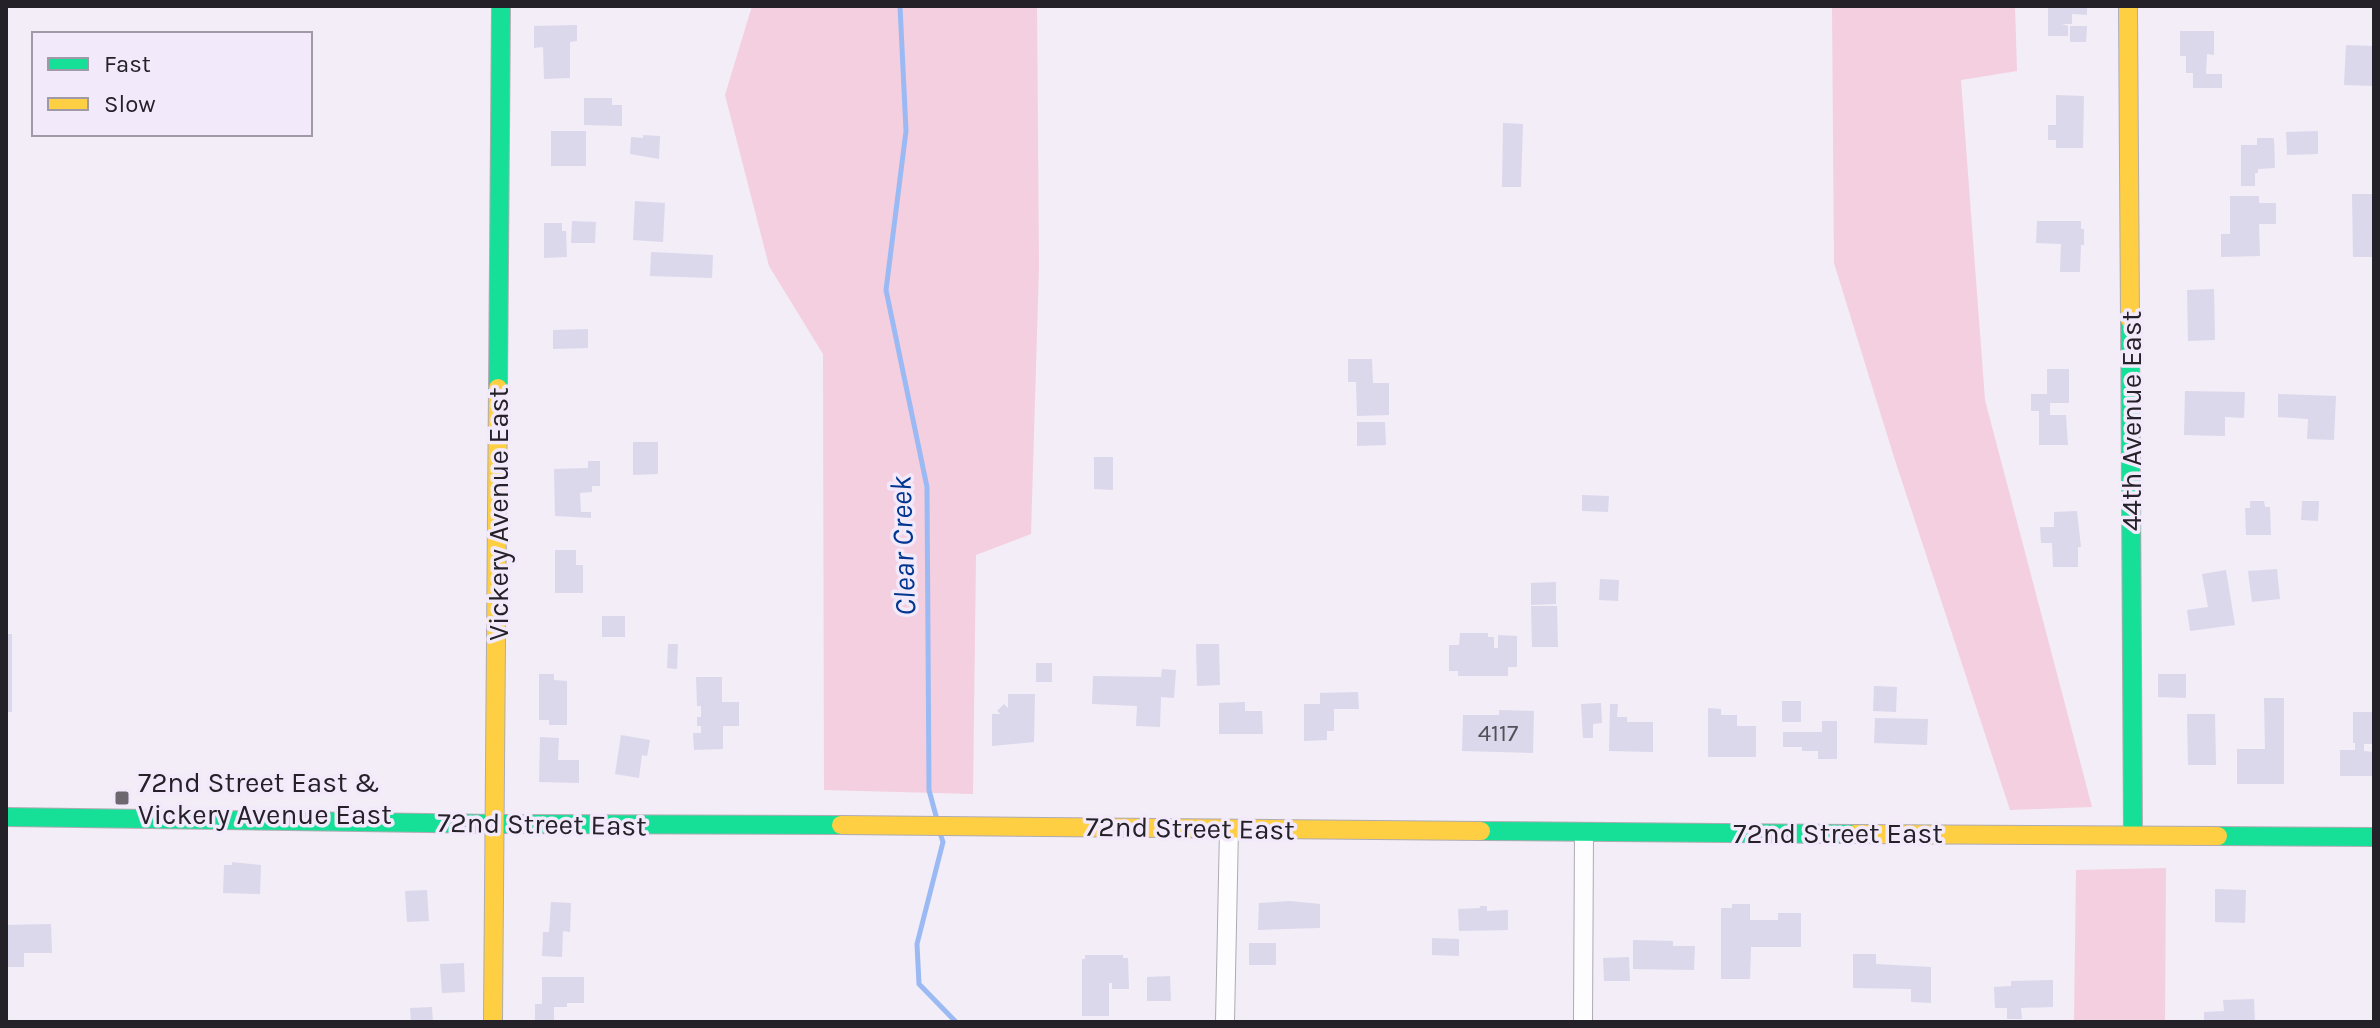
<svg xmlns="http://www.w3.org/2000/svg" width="2380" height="1028" viewBox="0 0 2380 1028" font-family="Karla,sans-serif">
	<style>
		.green { fill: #f4cfdf }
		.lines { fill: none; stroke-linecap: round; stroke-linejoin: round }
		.stream { stroke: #9bbaf4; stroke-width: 5 }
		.building { fill: #dbd8eb }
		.street-casing { stroke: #afabb2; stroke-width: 20 }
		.fast-casing { stroke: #afabb2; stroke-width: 20 }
		.slow-casing { stroke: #afabb2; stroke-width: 20 }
		.street { stroke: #fdfcfe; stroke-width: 18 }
		.fast { stroke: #16e098; stroke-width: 18 }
		.slow { stroke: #ffcf43; stroke-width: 18 }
		.poi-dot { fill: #6d6870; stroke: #f2e9fb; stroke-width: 3 }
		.labels { text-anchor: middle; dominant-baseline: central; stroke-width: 7; stroke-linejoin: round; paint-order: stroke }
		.number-label { font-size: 24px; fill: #54505a }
		.street-label { font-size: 28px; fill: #252128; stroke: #f2e9fb }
		.poi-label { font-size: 28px; fill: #252128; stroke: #f2e9fb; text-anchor: start }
		.water-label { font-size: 30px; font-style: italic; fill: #00368f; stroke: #f2e9fb }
	</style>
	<rect width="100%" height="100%" fill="#f2edf7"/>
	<g class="green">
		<polygon points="752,6 1037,6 1039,266 1031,534 976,555 973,794 824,790 823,354 769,266 725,95"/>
		<polygon points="1832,6 2015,6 2017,71 1961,80 1985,400 2092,807 2010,810 1893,454 1834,263"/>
		<polygon points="2166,868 2165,1022 2074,1022 2076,870"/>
	</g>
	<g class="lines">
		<g class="stream">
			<polyline points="900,6 906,131 886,290 927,487 929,790 936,816"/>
			<polyline points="940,833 943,842 917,944 919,984 956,1022"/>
		</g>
	</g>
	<g class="building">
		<polygon points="2048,6 2087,6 2087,15 2072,14 2072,24 2062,24 2068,26 2068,36 2048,36"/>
		<polygon points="577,25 577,41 570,42 570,78 544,79 543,47 534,48 534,26"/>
		<polygon points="2070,26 2087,26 2086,42 2070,42"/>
		<polygon points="2180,31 2214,31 2214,55 2207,54 2206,74 2222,74 2222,88 2193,88 2193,73 2186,73 2186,56 2180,56"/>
		<polygon points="2346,45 2374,46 2374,86 2344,85"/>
		<polygon points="2056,95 2084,96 2083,148 2056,148 2056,140 2048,140 2048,125 2056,125"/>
		<polygon points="584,98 612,98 612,105 622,105 622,126 584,125"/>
		<polygon points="1503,123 1523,124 1521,187 1502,187"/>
		<rect x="551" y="131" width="35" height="35"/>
		<polygon points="2318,131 2318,154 2287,155 2286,132"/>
		<polygon points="643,135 660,136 659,159 630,154 631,137 643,138"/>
		<polygon points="2257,138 2274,138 2275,168 2258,169 2258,173 2255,173 2255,186 2241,186 2241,145 2257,145"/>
		<polygon points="2352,194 2374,194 2374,257 2353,257"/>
		<polygon points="2230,196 2259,196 2259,203 2276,203 2276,224 2259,224 2260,256 2221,257 2221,234 2230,234"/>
		<polygon points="635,201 665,203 663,242 633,240"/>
		<polygon points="572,221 596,222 595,243 571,243"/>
		<polygon points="2037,221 2081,221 2081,229 2084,229 2084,245 2081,245 2080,272 2060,272 2061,244 2036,243"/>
		<polygon points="544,223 562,223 562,231 566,231 567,257 544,258"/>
		<polygon points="651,252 713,255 712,278 650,276"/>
		<polygon points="2214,289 2215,340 2188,341 2187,290"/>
		<polygon points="588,329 588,348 553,349 553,330"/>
		<polygon points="1348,359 1372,359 1373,383 1389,383 1389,415 1357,416 1356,382 1348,382"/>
		<polygon points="2047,369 2069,369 2069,403 2050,403 2050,415 2066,415 2068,445 2039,445 2039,411 2031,411 2031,394 2047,394"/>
		<polygon points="2185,391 2245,392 2244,418 2225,417 2225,436 2184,435"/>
		<polygon points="2278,394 2336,396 2334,440 2307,439 2308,419 2278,417"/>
		<polygon points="1357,422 1385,422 1386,445 1357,446"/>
		<polygon points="633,442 658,442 658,474 633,475"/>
		<polygon points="1094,457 1113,457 1113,490 1094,489"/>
		<polygon points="588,461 600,461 600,486 592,486 592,492 580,493 581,512 591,512 591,518 555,516 554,469 588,468"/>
		<polygon points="1582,495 1609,496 1608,512 1582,511"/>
		<polygon points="2250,501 2264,501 2265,507 2270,507 2271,535 2246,535 2245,508 2250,508"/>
		<polygon points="2302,501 2319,501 2318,521 2301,520"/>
		<polygon points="2077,511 2081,547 2078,547 2078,567 2053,567 2052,543 2041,543 2040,527 2054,527 2054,512"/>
		<polygon points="555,550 576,550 576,565 583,565 583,593 555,593"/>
		<polygon points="2277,569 2280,599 2252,602 2248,571"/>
		<polygon points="2226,570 2235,625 2190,631 2187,610 2208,607 2202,574"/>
		<polygon points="1600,579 1619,580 1618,601 1599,600"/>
		<polygon points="1556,582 1556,604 1531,605 1531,583"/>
		<polygon points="1531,606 1557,606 1558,647 1532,647"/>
		<rect x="602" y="616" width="23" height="21"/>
		<polygon points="1460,633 1488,633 1488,637 1494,637 1494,648 1498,648 1498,635 1517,636 1517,667 1508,667 1508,676 1458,676 1458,671 1449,671 1449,645 1459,645"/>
		<rect x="6" y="634" width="6" height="78"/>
		<polygon points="668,644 678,644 677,669 667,668"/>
		<polygon points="1196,644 1219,644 1220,685 1197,686"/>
		<rect x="1036" y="663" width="16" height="19"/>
		<polygon points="1162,669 1176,670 1174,698 1161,697 1160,727 1136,726 1137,706 1092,704 1093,676 1161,677"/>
		<polygon points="539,674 554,674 554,680 567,681 567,725 549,725 549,720 539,720"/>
		<polygon points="2158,674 2186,674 2186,698 2158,697"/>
		<polygon points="696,677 722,677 722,702 739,702 739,726 723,726 723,749 694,750 693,733 701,733 701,726 697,726 697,717 701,717 701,706 697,706"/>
		<polygon points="1874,686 1897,687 1896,712 1873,711"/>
		<polygon points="1358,692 1359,709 1334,709 1334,731 1327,731 1327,740 1304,741 1304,704 1320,704 1320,693"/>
		<polygon points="1008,694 1035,694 1034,742 992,746 992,714 1001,714 997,711 1004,704 1008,708"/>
		<polygon points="2264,698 2284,698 2284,784 2237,784 2237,749 2265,749"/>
		<rect x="1782" y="701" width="19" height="21"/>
		<polygon points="1245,702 1245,711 1262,711 1263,734 1219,734 1219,703"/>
		<polygon points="1601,703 1602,723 1593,724 1593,738 1583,738 1581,704"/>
		<polygon points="1610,704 1618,704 1617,717 1627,717 1627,722 1653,722 1653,752 1609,751"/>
		<polygon points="1708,708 1721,709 1721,715 1737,715 1737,726 1756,726 1756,757 1708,757"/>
		<polygon points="1499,710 1534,711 1533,753 1462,751 1463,715 1499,715"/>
		<polygon points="2353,712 2374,712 2374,744 2364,744 2364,751 2374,752 2374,776 2340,776 2340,750 2355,750 2355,743 2353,743"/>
		<polygon points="2187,714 2215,714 2216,765 2188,765"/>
		<polygon points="1875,718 1928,719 1927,745 1874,743"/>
		<polygon points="1822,721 1837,721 1837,759 1818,759 1818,751 1802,751 1802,747 1783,747 1783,732 1822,732"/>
		<polygon points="621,735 650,740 647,756 642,755 639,778 615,774"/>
		<polygon points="540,737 559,738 558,760 579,760 579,783 539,782"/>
		<polygon points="232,862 261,865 260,894 223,893 224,865 232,865"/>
		<polygon points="2215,889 2246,890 2245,923 2215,922"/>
		<polygon points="427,890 429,921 407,922 405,891"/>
		<polygon points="1290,901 1320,904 1320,928 1258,930 1259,903"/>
		<polygon points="551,902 571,903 570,932 563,931 562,957 542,956 543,932 549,932"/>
		<polygon points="1732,904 1750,904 1750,920 1778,920 1778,913 1801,913 1801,947 1751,947 1750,979 1721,979 1721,908 1732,908"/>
		<polygon points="1480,906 1487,906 1487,911 1508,910 1508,930 1459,931 1458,909 1480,908"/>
		<polygon points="51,924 52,953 24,953 24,967 6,967 6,925"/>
		<polygon points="1432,938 1459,939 1459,956 1432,955"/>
		<polygon points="1633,940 1673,941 1673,946 1695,946 1694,970 1633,969"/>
		<rect x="1249" y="943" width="27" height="22"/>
		<polygon points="1853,954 1876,954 1876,964 1931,967 1931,1003 1911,1002 1911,989 1853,988"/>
		<polygon points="1085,955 1123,955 1123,958 1128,958 1129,989 1112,989 1112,983 1109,983 1109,1016 1082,1016 1082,959 1085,959"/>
		<polygon points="1629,957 1630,981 1604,981 1603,958"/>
		<polygon points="464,963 465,992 442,993 440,964"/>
		<polygon points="1170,976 1171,1001 1147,1001 1147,977"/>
		<polygon points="542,977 584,977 584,1003 567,1003 567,1007 554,1007 554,1022 535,1022 535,1004 542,1004"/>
		<polygon points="2053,980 2053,1007 2021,1008 2022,1019 2007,1019 2007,1008 1995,1008 1994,987 2011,986 2011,981"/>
		<polygon points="2254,999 2255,1022 2204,1022 2204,1012 2224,1011 2223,1000"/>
		<polygon points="432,1007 433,1022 411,1022 410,1008"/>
	</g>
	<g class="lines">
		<g class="street-casing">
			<g id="street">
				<polyline points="1225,1022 1229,829"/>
				<polyline points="1583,1022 1584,832"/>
			</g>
		</g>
		<g class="fast-casing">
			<g id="fast">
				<polyline points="2130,320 2133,835"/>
				<polyline points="498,388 501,6"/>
				<polyline points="6,817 495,824 841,825"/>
				<polyline points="1481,831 1855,834"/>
				<polyline points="2218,836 2374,837"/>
			</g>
		</g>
		<g class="slow-casing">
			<g id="slow">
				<polyline points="2128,6 2130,320"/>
				<polyline points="841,825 1481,831"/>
				<polyline points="1855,834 2218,836"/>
				<polyline points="493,1022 498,388"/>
			</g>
		</g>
		<use href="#street" class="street"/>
		<use href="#fast" class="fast"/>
		<use href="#slow" class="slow"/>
	</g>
	<rect class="poi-dot" x="114" y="790" width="16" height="16" rx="4"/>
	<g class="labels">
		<g class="number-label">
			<text x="1498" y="733">4117</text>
		</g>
		<g class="street-label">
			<text transform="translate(2131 421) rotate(-90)">44th Avenue East</text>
			<text transform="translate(498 514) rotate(-90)">Vickery Avenue East</text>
			<text transform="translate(542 824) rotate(1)">72nd Street East</text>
			<text transform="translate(1190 828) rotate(1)">72nd Street East</text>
			<text x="1838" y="833">72nd Street East</text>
		</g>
		<g class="poi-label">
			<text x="138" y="782">72nd Street East &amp;<tspan x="138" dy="32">Vickery Avenue East</tspan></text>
		</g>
		<g class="water-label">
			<text transform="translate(903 546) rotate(-92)">Clear Creek</text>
		</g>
	</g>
	<rect width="2380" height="1028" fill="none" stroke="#252128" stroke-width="16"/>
	<rect x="32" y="32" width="280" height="104" fill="#f2e9fb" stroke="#a099a7" stroke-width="2"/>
	<rect x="48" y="58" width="40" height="12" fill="#16e098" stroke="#a099a7" stroke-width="2"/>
	<text x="104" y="72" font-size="24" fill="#252128">Fast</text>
	<rect x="48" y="98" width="40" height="12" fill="#ffcf43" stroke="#a099a7" stroke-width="2"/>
	<text x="104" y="112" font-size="24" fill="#252128">Slow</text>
</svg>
